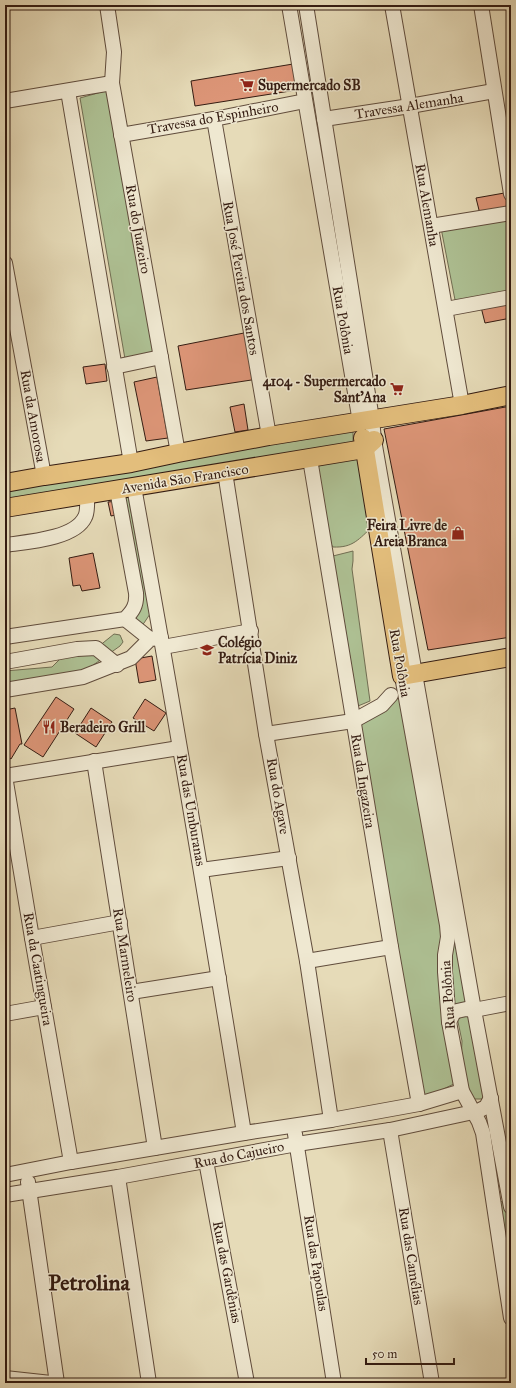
<svg xmlns="http://www.w3.org/2000/svg" width="516" height="1388" viewBox="0 0 516 1388" font-family="'IM FELL Great Primer',serif">
	<style>
		.green { fill: #aec194; stroke: #716e53 }
		.building { fill: #dc9577; stroke: #341c12 }
		.lines { fill: none; stroke-linecap: round; stroke-linejoin: round }
		.minor-casing { stroke: #604c3c; stroke-width: 16 }
		.major-casing { stroke: #341c12; stroke-width: 20 }
		.minor { stroke: #efe8d1; stroke-width: 14 }
		.major { stroke: #e3be7c; stroke-width: 18 }
		.labels { text-anchor: middle; dominant-baseline: central; stroke-width: 3; stroke-linejoin: round; paint-order: stroke }
		.poi-label { font-size: 14px; font-weight: bold; fill: #341c12; stroke: #efe8d1; text-anchor: start }
		.street-label { font-size: 14px; fill: #341c12; stroke: #efe8d1 }
		.town-label { font-size: 22px; font-weight: bold; fill: #341c12; stroke: #efe8d1 }
	</style>
	<rect width="100%" height="100%" fill="#e6dbb8"/>
	<filter id="stains"><feTurbulence type="fractalNoise" baseFrequency=".005" numOctaves="4"/><feColorMatrix values="0 0 0 0 .2 0 0 0 0 .09 0 0 0 0 .02 0 0 0 .5 -.17"/></filter>
	<radialGradient id="worn" r=".72"><stop offset=".6" stop-color="#630" stop-opacity="0"/><stop offset="1" stop-color="#630" stop-opacity=".3"/></radialGradient>
	<g class="green">
		<polygon points="112,89 157,353 125,359 80,98"/>
		<polygon points="511,215 511,295 456,305 441,228"/>
		<polygon points="353,429 353,443 7,500 5,487"/>
		<path d="M362,457L373,526C359,539 353,548 333,547L328,540L317,464Z"/>
		<polygon points="128,495 150,614 144,623 135,633 124,627 141,602 122,496"/>
		<polygon points="353,551 353,561 352,569 370,701 358,706 333,556"/>
		<polygon points="114,634 120,635 123,642 120,646 82,673 5,686 5,671 52,667 61,658 93,651"/>
		<polygon points="414,684 468,1004 450,1005"/>
		<polygon points="400,689 447,938 456,1083 422,1099 358,724"/>
		<polygon points="469,1015 487,1092 482,1099 470,1099 461,1061 462,1041 457,1017"/>
		<polygon points="507,1201 511,1227 511,1301 497,1202"/>
	</g>
	<g class="building">
		<polygon points="299,63 303,89 195,106 191,81"/>
		<polygon points="510,192 511,209 480,214 476,198"/>
		<polygon points="511,303 511,318 485,323 481,307"/>
		<polygon points="249,332 258,379 186,390 178,346"/>
		<polygon points="105,364 107,381 86,384 83,367"/>
		<polygon points="157,377 168,438 146,441 134,382"/>
		<polygon points="244,404 248,430 235,432 230,407"/>
		<polygon points="511,406 511,637 428,650 384,429"/>
		<polygon points="118,501 120,514 111,516 108,502"/>
		<polygon points="93,553 100,588 82,591 80,585 73,586 69,558"/>
		<polygon points="152,656 156,680 139,683 135,659"/>
		<polygon points="56,697 74,709 43,757 24,745"/>
		<polygon points="145,699 166,713 154,731 133,718"/>
		<polygon points="15,708 22,744 20,744 11,759 5,755 5,710"/>
		<polygon points="91,708 112,722 96,747 75,733"/>
	</g>
	<g class="lines">
		<g class="minor-casing">
			<g id="minor">
				<polyline points="107,5 114,52 112,83 178,453"/>
				<polyline points="289,5 360,422"/>
				<polyline points="306,5 372,419 374,440 474,1010 511,1207"/>
				<polyline points="392,5 462,405"/>
				<polyline points="481,5 511,194"/>
				<polyline points="68,91 131,463"/>
				<polyline points="5,101 112,83"/>
				<polyline points="214,119 269,436"/>
				<polyline points="324,119 410,106 494,91"/>
				<polyline points="121,135 214,119 305,101"/>
				<polyline points="431,226 511,213"/>
				<polyline points="5,263 44,476"/>
				<polyline points="446,309 511,297"/>
				<polyline points="114,367 161,357"/>
				<polyline points="310,459 391,947 419,1104"/>
				<polyline points="225,472 266,734 307,961 331,1120"/>
				<path d="M134,487C173,702 209,917 244,1133"/>
				<path d="M5,545C26,542 75,539 85,517C88,512 87,501 87,495"/>
				<polyline points="125,619 150,639"/>
				<path d="M5,637L125,619C133,611 137,605 136,593L117,490"/>
				<polyline points="163,647 251,631"/>
				<polyline points="5,662 77,649 96,648 117,665"/>
				<polyline points="402,676 447,925 448,937 445,955 445,972 449,1022 462,1091 479,1122 483,1133 511,1318"/>
				<polyline points="5,690 83,677 131,658 150,639 161,638"/>
				<polyline points="266,734 353,721 382,705 391,695"/>
				<polyline points="94,761 155,1148"/>
				<polyline points="5,776 32,938 71,1162"/>
				<polyline points="5,776 179,748"/>
				<polyline points="201,870 289,858"/>
				<polyline points="32,938 120,922"/>
				<polyline points="307,961 391,947"/>
				<polyline points="131,992 219,978"/>
				<polyline points="5,1014 44,1007"/>
				<polyline points="449,1022 453,1014 457,1011 466,1009 474,1010 511,1003"/>
				<polyline points="390,1130 432,1383"/>
				<polyline points="295,1134 334,1383"/>
				<polyline points="206,1161 247,1383"/>
				<polyline points="5,1175 71,1162 244,1133 331,1120 419,1104 462,1091"/>
				<polyline points="118,1177 149,1383"/>
				<polyline points="28,1182 57,1383"/>
				<polyline points="5,1195 118,1177 297,1144 390,1130 478,1111 486,1107 491,1098"/>
				<polyline points="5,1378 51,1383"/>
			</g>
		</g>
		<g class="major-casing">
			<g id="major">
				<polyline points="363,438 402,676 511,657"/>
				<polyline points="5,483 44,476 131,463 178,453 269,436 462,405 511,395"/>
				<polyline points="5,508 364,449 374,440"/>
			</g>
		</g>
		<use href="#minor" class="minor"/>
		<use href="#major" class="major"/>
	</g>
	<defs>
		<g id="supermarket-bare" transform="scale(1.08)"><path d="M-6-5.5h2.5l.6 2H6L4.5 2H-2.5L-4.4-4H-6ZM-1.5 3.2a1.3 1.3 0 1 0 .1 0ZM3 3.2a1.3 1.3 0 1 0 .1 0Z" fill="#8f2418" stroke="#efe8d1" stroke-width="2.5" paint-order="stroke"/></g>
		<g id="shop-bare" transform="scale(1.08)"><path d="M-5-2.5h2.3a2.7 3.5 0 0 1 5.4 0H5L5.5 6h-11ZM-1.5-2.5h3a1.5 2.3 0 0 0-3 0Z" fill="#8f2418" stroke="#efe8d1" stroke-width="2.5" paint-order="stroke"/></g>
		<g id="school-bare" transform="scale(1.08)"><path d="M0-5L7-2L0 1L-7-2ZM-4 1L0 2.5L4 1V4Q0 6-4 4Z" fill="#8f2418" stroke="#efe8d1" stroke-width="2.5" paint-order="stroke"/></g>
		<g id="restaurant-bare" transform="scale(1.08)"><path d="M-5-6h1v4h1v-4h1v4h1v-4h1v5L-1.5 .5V6h-2V.5L-5-1ZM5-6V6H3V1.5H1.5Q1.5-4 5-6Z" fill="#8f2418" stroke="#efe8d1" stroke-width="2.5" paint-order="stroke"/></g>
	</defs>
	<g fill-rule="evenodd">
		<use href="#supermarket-bare" x="247" y="85"/>
		<use href="#supermarket-bare" x="397" y="389"/>
		<use href="#shop-bare" x="458" y="533"/>
		<use href="#school-bare" x="207" y="650"/>
		<use href="#restaurant-bare" x="49" y="727"/>
	</g>
	<g class="labels">
		<g class="poi-label">
			<text x="258" y="85">Supermercado SB</text>
			<text x="386" y="381" text-anchor="end">4104 - Supermercado<tspan x="386" dy="16">Sant'Ana</tspan></text>
			<text x="447" y="525" text-anchor="end">Feira Livre de<tspan x="447" dy="16">Areia Branca</tspan></text>
			<text x="218" y="642">Colégio<tspan x="218" dy="16">Patrícia Diniz</tspan></text>
			<text x="60" y="727">Beradeiro Grill</text>
		</g>
		<g class="street-label">
			<text transform="translate(409 106) rotate(-9)">Travessa Alemanha</text>
			<text transform="translate(213 118) rotate(-10)">Travessa do Espinheiro</text>
			<text transform="translate(427 205) rotate(80)">Rua Alemanha</text>
			<text transform="translate(138 229) rotate(80)">Rua do Juazeiro</text>
			<text transform="translate(241 278) rotate(80)">Rua José Pereira dos Santos</text>
			<text transform="translate(343 320) rotate(80)">Rua Polônia</text>
			<text transform="translate(33 416) rotate(80)">Rua da Amorosa</text>
			<text transform="translate(185 479) rotate(-9)">Avenida São Francisco</text>
			<text transform="translate(400 663) rotate(80)">Rua Polônia</text>
			<text transform="translate(363 781) rotate(81)">Rua da Ingazeira</text>
			<text transform="translate(278 796) rotate(80)">Rua do Agave</text>
			<text transform="translate(191 810) rotate(80)">Rua das Umburanas</text>
			<text transform="translate(125 955) rotate(81)">Rua Marmeleiro</text>
			<text transform="translate(38 969) rotate(80)">Rua da Caatingueira</text>
			<text transform="translate(448 995) rotate(-94)">Rua Polônia</text>
			<text transform="translate(239 1155) rotate(-11)">Rua do Cajueiro</text>
			<text transform="translate(411 1256) rotate(81)">Rua das Camélias</text>
			<text transform="translate(316 1263) rotate(81)">Rua das Papoulas</text>
			<text transform="translate(227 1272) rotate(79)">Rua das Gardênias</text>
		</g>
		<g class="town-label">
			<text x="89" y="1282">Petrolina</text>
		</g>
	</g>
	<rect width="516" height="1388" fill="none" stroke="#e6dbb8" stroke-width="20"/>
	<rect x="6" y="6" width="504" height="1376" fill="none" stroke="#341c12" stroke-width="2"/>
	<rect x="10" y="10" width="496" height="1368" fill="none" stroke="#341c12"/>
	<path d="M366 1358v6h88v-6" fill="none" stroke="#341c12" stroke-width="2"/>
	<text x="372" y="1358" font-size="12" fill="#341c12" stroke="#efe8d1" stroke-width="3" paint-order="stroke">50 m</text>
	<rect width="100%" height="100%" filter="url(#stains)"/>
	<rect width="100%" height="100%" fill="url(#worn)"/>
</svg>
